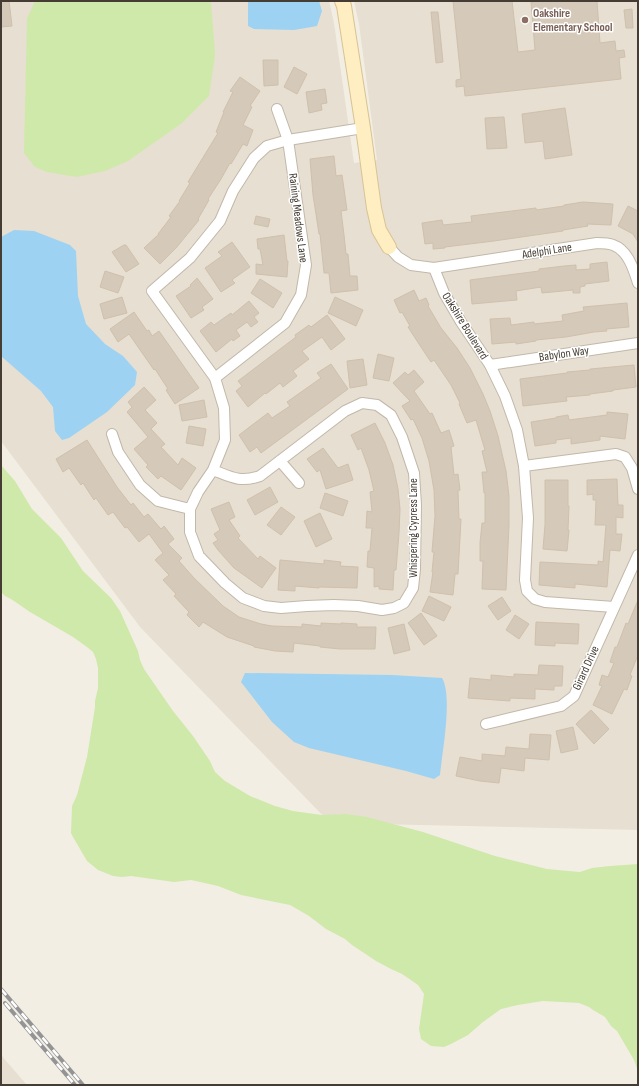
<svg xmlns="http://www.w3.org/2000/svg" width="639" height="1086" viewBox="0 0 639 1086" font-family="'Sofia Sans Condensed',sans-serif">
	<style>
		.residential { fill: #e7dfd1 }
		.green { fill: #cfe9aa }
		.water { fill: #9dd2f3 }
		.building { fill: #d5c9b9; stroke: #d0c0ac }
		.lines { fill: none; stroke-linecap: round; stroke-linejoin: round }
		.street-casing { stroke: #c1b8a9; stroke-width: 12 }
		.secondary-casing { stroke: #d8c393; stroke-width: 16 }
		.street { stroke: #fff; stroke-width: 10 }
		.secondary { stroke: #ffeec1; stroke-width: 14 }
		.rail-casing { stroke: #949494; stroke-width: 4 }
		.rail { stroke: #fff; stroke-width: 2.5; stroke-dasharray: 8; stroke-linecap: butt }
		.education-dot { fill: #8d6e63; stroke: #fff; stroke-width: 1.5 }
		.labels { text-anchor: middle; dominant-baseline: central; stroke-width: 3; stroke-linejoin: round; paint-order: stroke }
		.education-label { font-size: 12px; font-weight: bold; fill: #785e54; stroke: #fff; text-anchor: start }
		.street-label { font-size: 12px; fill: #453d33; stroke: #fff }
	</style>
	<rect width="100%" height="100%" fill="#f3eee4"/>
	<g class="residential">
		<polygon points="1,1 329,1 334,23 354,163 377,160 359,24 354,1 638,1 638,830 330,823 140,627 1,441"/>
		<polygon points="1,1055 27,1085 1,1085"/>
	</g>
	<g class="green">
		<polygon points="35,1 211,1 215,55 209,96 182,123 128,161 105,171 77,177 47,172 35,167 24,153 27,19"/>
		<polygon points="1,465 15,481 32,509 61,538 83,571 111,598 120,611 138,651 140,660 144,669 173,711 193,736 210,761 215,772 225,781 250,796 275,806 293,811 322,815 346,814 367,817 423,832 495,856 547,869 580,872 592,868 610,866 638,864 638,1071 634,1060 617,1031 611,1026 605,1017 593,1010 589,1007 579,1003 543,1001 518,1005 501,1009 483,1022 468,1035 451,1044 444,1047 431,1046 421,1039 419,1029 424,994 418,985 402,974 391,969 376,961 352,945 345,939 326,929 309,916 290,905 241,895 218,886 191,880 174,882 131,876 122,877 113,876 98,870 87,861 73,837 71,833 72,806 77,795 87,757 95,707 95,701 98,688 98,668 96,659 93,652 87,647 73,637 30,612 11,599 5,596 1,592"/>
	</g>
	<g class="water">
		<polygon points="248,1 319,1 322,11 317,26 294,30 254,29 248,26"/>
		<polygon points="14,230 34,231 70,245 76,251 78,296 86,324 105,344 123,356 137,372 135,385 107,412 69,438 62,440 55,431 53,407 41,391 1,356 1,237"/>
		<path d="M245,673L392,675L442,678C453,696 442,753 440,775L434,779L406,771L309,748L294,742L272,722L241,682Z"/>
	</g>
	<g class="building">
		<polygon points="1,1 9,1 12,26 1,27"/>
		<polygon points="453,1 512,1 518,52 535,50 531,2 546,1 597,1 600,43 615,41 616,51 624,50 625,57 619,58 621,79 465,96 464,86 456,87 456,80 461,79"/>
		<polygon points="632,9 633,28 626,28 624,10"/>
		<polygon points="431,12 438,12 443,62 436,63"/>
		<polygon points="263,60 278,60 278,85 264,86"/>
		<polygon points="294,67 307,74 297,94 284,87"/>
		<polygon points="240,77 260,91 250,106 252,107 243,125 253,130 247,146 243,144 231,164 230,163 221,179 208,199 209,200 198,219 199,220 176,248 160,264 144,248 159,234 158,234 171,217 169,216 180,201 179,201 190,183 188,182 218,133 216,132 224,112 223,112 233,92 230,91"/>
		<polygon points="325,89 327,103 321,104 322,110 309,113 306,92"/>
		<polygon points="565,108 572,155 545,159 543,141 525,143 522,114"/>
		<polygon points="504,117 507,148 487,149 485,118"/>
		<polygon points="334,156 336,176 342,175 347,210 341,211 344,235 346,254 348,254 350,276 357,276 358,290 331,293 329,273 324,273 320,234 319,234 316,214 313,195 310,159"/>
		<polygon points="583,202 613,204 611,225 587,224 588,226 563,230 563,231 494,241 445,247 445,248 433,249 433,243 425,244 422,223 442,220 443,225 472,222 471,216 536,208 536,210 564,206 564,205"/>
		<polygon points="628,206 638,211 638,242 633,234 618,226"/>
		<polygon points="256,216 270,219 268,227 254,224"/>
		<polygon points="284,235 287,261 288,261 287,277 256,274 256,264 263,265 260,249 258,249 257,239"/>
		<polygon points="232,242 250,267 233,279 232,280 235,283 221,292 205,268 222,256 218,252"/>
		<polygon points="124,245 126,245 139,264 126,272 112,252"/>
		<polygon points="607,262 609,281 585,284 585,286 580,287 580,293 573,293 573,290 542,293 541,287 516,291 517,300 472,304 470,280 539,271 539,269 564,266 576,265 576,270 590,269 590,264"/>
		<polygon points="105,271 124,277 118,293 100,287"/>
		<polygon points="197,278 213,299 202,307 204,310 191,318 176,296 191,286 190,285"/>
		<polygon points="260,279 282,293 273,308 251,293"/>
		<polygon points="414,290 419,301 426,298 429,305 428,306 441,328 457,348 470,368 483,394 490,411 498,436 506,471 509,496 509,525 506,590 482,589 483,561 480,561 480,543 482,523 485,523 485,493 484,493 482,472 487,472 482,451 485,450 476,420 467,423 459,404 460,403 451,385 434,360 431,362 419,344 408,327 410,326 402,312 400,313 394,300"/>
		<polygon points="122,297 127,313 104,319 100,304"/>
		<polygon points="335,297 363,310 356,326 328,313"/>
		<polygon points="249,301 259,313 254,317 258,322 251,327 247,322 236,330 240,336 233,341 232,339 216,352 200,331 211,322 214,325 231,313 232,315"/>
		<polygon points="627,303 629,327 606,329 607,331 594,332 566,337 536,340 536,341 516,344 516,342 492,344 490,319 510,318 511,325 534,322 534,324 563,321 562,315 584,311 583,307"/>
		<polygon points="134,312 147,331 149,330 152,336 159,331 199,388 175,404 166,390 168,389 155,369 154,370 129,334 118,342 110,329"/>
		<polygon points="327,315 345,339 331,350 322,337 302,351 309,359 293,371 297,376 283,387 280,383 266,394 265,393 248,407 236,391 242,386 238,381 296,337 295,335 309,325 311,327"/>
		<polygon points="378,354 394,358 389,381 373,378"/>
		<polygon points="363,359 367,385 350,388 347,361"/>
		<polygon points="331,364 348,389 261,453 257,447 250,452 239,435 268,413 272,418 290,406 287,402 321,378 317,373"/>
		<polygon points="634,365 636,387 613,390 613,391 590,394 590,395 566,397 567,401 523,406 520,379 567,373 567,372 590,370 590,369"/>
		<polygon points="414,370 424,382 414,391 430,414 432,413 441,433 449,430 454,446 451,447 454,475 458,474 460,490 458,491 459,519 461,519 458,574 455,574 453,595 430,592 433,572 432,572 434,552 432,552 435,516 434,490 429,461 422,438 413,419 411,420 402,406 410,401 393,383 405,372 408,375"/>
		<polygon points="144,387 156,400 145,410 157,423 151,429 165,444 161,447 178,465 182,458 196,468 181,490 161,476 158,479 146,467 148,465 134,449 148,437 127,412 132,407 128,402"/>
		<polygon points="204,400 207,417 182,421 179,405"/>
		<polygon points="607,412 628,414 625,439 600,436 600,440 571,444 571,438 556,440 556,443 535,446 531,422 556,418 556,417 568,415 569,420 607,415"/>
		<polygon points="375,423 385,443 393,465 398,489 400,509 399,533 396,570 394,570 393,590 379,589 379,586 374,587 374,568 367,567 368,551 370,551 372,528 366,528 367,511 372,512 370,492 374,491 369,470 361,448 358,450 351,435"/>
		<polygon points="189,426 206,429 203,446 186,443"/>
		<polygon points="87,440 117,487 131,505 133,503 144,517 148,514 161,529 164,526 174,539 168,544 182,558 179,561 194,578 223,606 239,617 261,624 272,626 302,627 302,624 321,626 321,623 341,624 341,623 357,624 357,627 376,627 375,649 340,649 320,647 320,646 294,643 293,652 275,651 254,647 254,646 227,637 203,622 199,627 187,615 189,612 174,596 176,594 163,580 169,575 155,560 163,553 149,534 139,542 127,527 125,528 113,512 108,515 96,498 94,500 83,483 81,485 69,468 63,472 56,459"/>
		<polygon points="323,448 338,468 348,464 353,480 326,489 320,470 317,472 307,459"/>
		<polygon points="617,479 618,505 623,505 623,518 616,517 616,534 622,534 620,551 610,550 607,587 575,584 575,588 539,585 540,562 598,565 598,561 603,562 606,525 595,525 596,500 593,500 593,494 587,495 587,480"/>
		<polygon points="545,480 568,480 568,506 569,506 568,530 569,530 567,551 543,549 545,525"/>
		<polygon points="270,487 278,502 255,515 247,500"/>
		<polygon points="325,493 348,501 343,516 320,508"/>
		<polygon points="229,502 235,517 229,520 240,536 238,538 258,559 260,556 276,568 262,588 234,568 218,550 213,543 218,540 214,534 220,530 211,509"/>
		<polygon points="281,507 295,517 281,535 267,525"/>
		<polygon points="320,513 332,539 316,547 304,521"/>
		<polygon points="280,560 324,564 324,560 341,562 340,566 358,567 357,588 319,587 319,588 295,586 295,591 278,590"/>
		<polygon points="429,596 451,607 444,621 422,611"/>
		<polygon points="502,597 511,611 498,620 488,606"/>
		<polygon points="638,600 638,655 630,675 632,676 627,690 624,689 612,714 593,705 602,686 599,685 602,675 608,677 614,663 610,662 615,647 617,647 626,623 628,624"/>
		<polygon points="421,613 437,636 424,645 408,623"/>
		<polygon points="515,615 529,624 519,639 506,630"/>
		<polygon points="536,622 579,624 578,644 555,643 555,646 535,645"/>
		<polygon points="404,624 410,650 394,654 388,628"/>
		<polygon points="539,665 563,666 562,686 554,686 554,690 535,689 535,699 510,698 510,701 468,698 470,678 491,680 491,675 514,677 514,674 538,675"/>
		<polygon points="591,710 609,729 594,744 576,724"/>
		<polygon points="573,727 578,749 561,753 556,731"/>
		<polygon points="530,734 551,735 549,760 525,758 524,771 501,768 499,783 480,781 456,776 460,757 482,761 482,754 505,756 506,747 529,749"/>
	</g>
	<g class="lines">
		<g class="street-casing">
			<g id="street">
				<path d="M389,247L398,257L411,265L434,268L597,243C602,243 608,243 613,245C628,250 634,270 638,283"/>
				<polyline points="434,268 444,293 461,322 490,365 505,396 517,430 524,466 528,518 525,580 527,591 535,599 545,602 614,607"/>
				<polyline points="490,365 638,343"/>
				<polyline points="215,378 285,323 301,295 306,265 288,140 277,109"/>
				<polyline points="112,434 118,452 140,485 158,501 190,509"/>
				<polyline points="280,461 299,483"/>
				<polyline points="524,466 616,454 625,457 632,468 638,489"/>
				<path d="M213,470L198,492L190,509V532L199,556L225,583L243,598L264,606L281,608L307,606L334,605L358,606L382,610L394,608L404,603L413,588L415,569L416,505L414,473L402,437L391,415L377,405L362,403L345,411L260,476C240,483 231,477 213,470L225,440L224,408L215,378L152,291L190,258L220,221L233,191L254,158L267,146L288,140L363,128"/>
				<polyline points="486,724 561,706 574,696 638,555"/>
			</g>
		</g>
		<g class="secondary-casing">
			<polyline id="secondary" points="342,1 344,6 363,128 374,208 379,230 389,247"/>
		</g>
		<use href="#street" class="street"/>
		<use href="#secondary" class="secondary"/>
		<g class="rail-casing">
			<g id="rail">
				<polyline points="1,989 83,1085"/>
				<polyline points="5,1003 75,1085"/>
			</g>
		</g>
		<use href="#rail" class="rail"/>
	</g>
	<circle class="education-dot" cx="525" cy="20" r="4"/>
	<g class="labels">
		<g class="education-label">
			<text x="533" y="13">Oakshire<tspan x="533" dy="14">Elementary School</tspan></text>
		</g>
		<g class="street-label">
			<text transform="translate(298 218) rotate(83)">Raining Meadows Lane</text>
			<text transform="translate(547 251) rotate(-9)">Adelphi Lane</text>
			<text transform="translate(465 326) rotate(58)">Oakshire Boulevard</text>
			<text transform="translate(564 354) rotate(-8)">Babylon Way</text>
			<text transform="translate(413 528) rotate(-90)">Whispering Cypress Lane</text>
			<text transform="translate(586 668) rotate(-65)">Girard Drive</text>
		</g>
	</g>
	<rect width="639" height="1086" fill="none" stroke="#453d33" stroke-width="4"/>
</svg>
